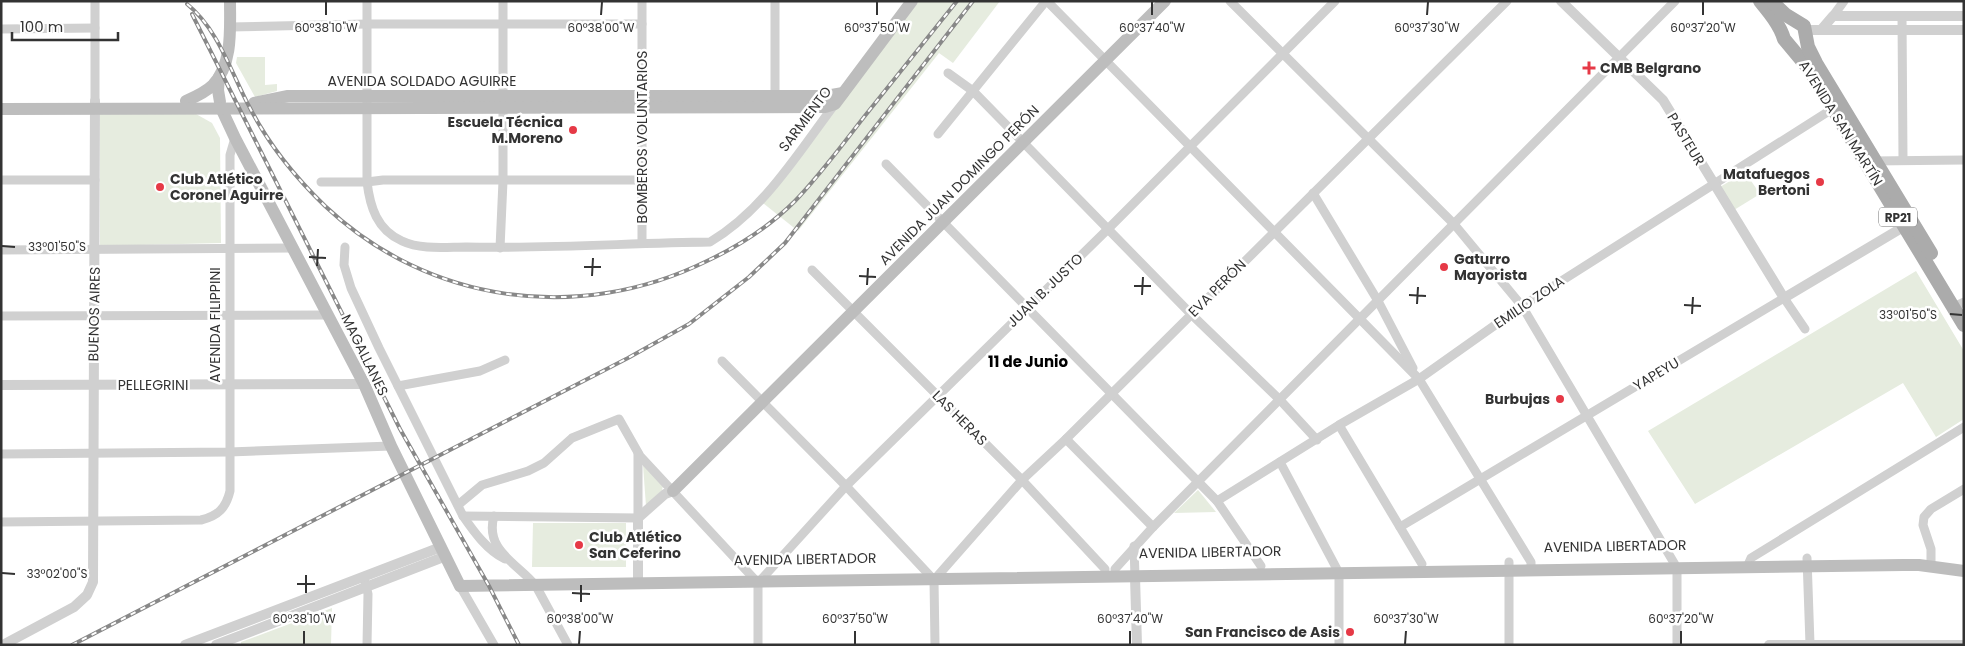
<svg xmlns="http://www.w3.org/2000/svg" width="1965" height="646" viewBox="0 0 1965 646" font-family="Poppins,sans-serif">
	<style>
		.green { fill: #e6ecdf }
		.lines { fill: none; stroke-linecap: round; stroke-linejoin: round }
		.minor { stroke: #d0d0d0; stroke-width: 9 }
		.tertiary { stroke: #d0d0d0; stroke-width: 10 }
		.secondary { stroke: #bdbdbd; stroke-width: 12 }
		.primary { stroke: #ababab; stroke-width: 14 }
		.rail-casing { stroke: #888; stroke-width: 4 }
		.rail { stroke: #fff; stroke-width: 2; stroke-dasharray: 5.5; stroke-linecap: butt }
		.ticks { fill: none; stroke: #333; stroke-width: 2 }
		.poi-dot { fill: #e63946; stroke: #fff; stroke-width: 2 }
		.labels { text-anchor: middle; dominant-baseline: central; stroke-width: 5; stroke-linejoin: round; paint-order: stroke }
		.shield { fill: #fff; stroke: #707070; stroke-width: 1 }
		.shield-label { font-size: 12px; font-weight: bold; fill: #333 }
		.poi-label { font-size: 14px; font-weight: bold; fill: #333; stroke: #fff; text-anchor: start }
		.street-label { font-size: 14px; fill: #333; stroke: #fff }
		.neighbourhood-label { font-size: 15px; font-weight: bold; fill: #000; stroke: #fff }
		.ticks-label { font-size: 12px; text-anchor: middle; fill: #333; stroke: #fff; stroke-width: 5; stroke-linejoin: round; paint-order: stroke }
	</style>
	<rect width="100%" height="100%" fill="#fff"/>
	<g class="green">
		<polygon points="919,1 1000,1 953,63 939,53 798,231 763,203"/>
		<polygon points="237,57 265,57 265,85 277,84 277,91 255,97 236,63"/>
		<polygon points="100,114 196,114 212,123 220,138 221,243 100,246"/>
		<polygon points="1745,172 1760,194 1734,210 1720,187"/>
		<polygon points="1916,271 1964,351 1964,419 1936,437 1903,383 1695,504 1648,431"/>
		<polygon points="643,465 663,486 662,490 646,506"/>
		<polygon points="1198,490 1216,512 1174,513"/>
		<polygon points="533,523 626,523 626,567 532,567"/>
		<polygon points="332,608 331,645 241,645 241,642"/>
	</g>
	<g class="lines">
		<g class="minor">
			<polyline points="95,1 95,101"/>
			<path d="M367,1V182C370,207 377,230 402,241C421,250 446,247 466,247C547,249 629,243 710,242C764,210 798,153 835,104"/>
			<polyline points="642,1 642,243"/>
			<polyline points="775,1 775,100"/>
			<polyline points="1047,1 1419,379 1531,562 1531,571"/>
			<polyline points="1230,1 1454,224 1522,306 1677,568 1677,645"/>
			<polyline points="1833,16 1844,1"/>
			<polyline points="1902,16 1903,160"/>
			<polyline points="230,27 367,24 642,24"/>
			<polyline points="1,29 95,28"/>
			<polyline points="948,73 973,91 1191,314 1280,400 1317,440"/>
			<polyline points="938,134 1046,1"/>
			<polyline points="1872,161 1964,160"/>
			<polyline points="886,164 1217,501 1261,566"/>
			<polyline points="1,180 95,180"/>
			<polyline points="321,182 367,182 383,180 642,180"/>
			<polyline points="1313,193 1378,301 1413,368"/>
			<path d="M345,247L344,265L351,288L379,348L463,516C474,532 487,550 505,559"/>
			<polyline points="500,248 503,181 503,1"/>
			<polyline points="1,250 294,248"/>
			<polyline points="812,270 1022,480 1105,569"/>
			<polyline points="1953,307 1964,302"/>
			<polyline points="1,316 328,315"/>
			<polyline points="722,361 846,486 934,580 935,645"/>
			<polyline points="398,386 480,371 505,360"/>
			<polyline points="1339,425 1422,564"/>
			<polyline points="1066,439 1153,527"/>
			<polyline points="1,454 229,452 391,446"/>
			<polyline points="1280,462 1339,573 1339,645"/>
			<polyline points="1217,501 1339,425 1419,379 1522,306 1837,106"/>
			<polyline points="458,505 482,485 528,471 544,463 572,438 619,419 640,456 758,583 758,645"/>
			<polyline points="463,516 638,518 638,453"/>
			<path d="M494,516C484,551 519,564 536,586L568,645"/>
			<path d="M1,522L201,520C218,516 226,508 230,491V155L235,138"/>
			<polyline points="1400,527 1784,298 1805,329"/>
			<polyline points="1134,546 1135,577"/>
			<polyline points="1807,558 1810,644"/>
			<polyline points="1747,567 1751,558 1964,427"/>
			<polyline points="1931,567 1931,549 1923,525 1924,517 1931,509 1964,489"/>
			<polyline points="1115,569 1153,527 1675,1"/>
			<polyline points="934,580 1022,480 1066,439 1507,1"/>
			<polyline points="365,582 368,594 367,645"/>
			<polyline points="758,583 846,486 1108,229 1335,1"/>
			<polyline points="460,586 494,645"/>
			<polyline points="1509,645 1509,562"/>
		</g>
		<g class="tertiary">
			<polyline points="1561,1 1663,100 1784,298 1910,223"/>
			<polyline points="1806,30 1821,30 1833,16 1964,16"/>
			<polyline points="1821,30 1964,30"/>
			<polyline points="1,385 364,384"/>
			<polyline points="1135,577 1137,645"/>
			<polyline points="638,584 638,518 665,494 673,491"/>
			<polyline points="3,645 74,607 87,595 93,582 95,101"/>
			<polyline points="185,645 441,547"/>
			<polyline points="216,645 446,556"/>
			<polyline points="1769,645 1964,645"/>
		</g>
		<g class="secondary">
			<polyline points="219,77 218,90 220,102"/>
			<path d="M186,101C195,97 206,92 213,85C233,64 230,28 230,1"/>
			<polyline points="254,103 288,96 826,96 843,93"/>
			<polyline points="221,108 235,138 364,384 391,446 460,586 1903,565 1919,565 1964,571"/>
			<polyline points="1,109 825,107 835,104 912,1"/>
			<polyline points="673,491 1165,1"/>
		</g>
		<g class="primary">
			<path d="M1760,1C1769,12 1780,25 1784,39L1809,69L1964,325"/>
			<polyline points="1771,1 1786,15 1804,26 1808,47 1816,63 1931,253"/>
		</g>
		<g class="rail-casing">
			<g id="rail">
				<path d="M187,4C219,30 231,73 250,108C269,145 295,177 325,206C429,304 579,324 707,261C739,246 770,226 795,201C820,175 842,145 864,117C895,78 926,40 957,1"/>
				<polyline points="192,14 400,429 489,586 519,645"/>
				<polyline points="72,645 628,358 689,324 749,277 785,243 973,1"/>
			</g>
		</g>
		<use href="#rail" class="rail"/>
	</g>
	<path class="ticks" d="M326,15V2M601,15L602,2M877,15V2M1152,15V2M1427,15L1428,2M1703,15V2M2,246L15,247M309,257L326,258M317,266L318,249M584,267H601M592,276L593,258M859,276L876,277M867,285L868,268M1134,286H1151M1142,295L1143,277M1409,295L1426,296M1417,304L1418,287M1684,305L1701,306M1692,314L1693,297M1950,314L1962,315M2,573L15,574M297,584H315M306,593V575M572,593L590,594M581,602V585M304,644V631M579,644L580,631M855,644V631M1130,644V631M1405,644L1406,631M1681,644V631"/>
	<g class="poi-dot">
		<path d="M1586.5 60.5h5v5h5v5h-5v5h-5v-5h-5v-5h5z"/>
		<circle cx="573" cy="130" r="5"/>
		<circle cx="1820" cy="182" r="5"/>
		<circle cx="160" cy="187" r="5"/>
		<circle cx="1444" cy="267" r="5"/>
		<circle cx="1560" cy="399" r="5"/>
		<circle cx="579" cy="545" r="5"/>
		<circle cx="1350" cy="632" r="5"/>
	</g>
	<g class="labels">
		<rect class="shield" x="1879" y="207.5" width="38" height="19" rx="4"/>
		<g class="shield-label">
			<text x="1898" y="217">RP21</text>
		</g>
		<g class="poi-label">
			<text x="1600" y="68">CMB Belgrano</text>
			<text x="563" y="122" text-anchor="end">Escuela Técnica<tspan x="563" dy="16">M.Moreno</tspan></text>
			<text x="1810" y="174" text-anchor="end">Matafuegos<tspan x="1810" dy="16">Bertoni</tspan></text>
			<text x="170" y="179">Club Atlético<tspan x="170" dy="16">Coronel Aguirre</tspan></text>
			<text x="1454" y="259">Gaturro<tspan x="1454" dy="16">Mayorista</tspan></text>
			<text x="1550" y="399" text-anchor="end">Burbujas</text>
			<text x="589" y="537">Club Atlético<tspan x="589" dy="16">San Ceferino</tspan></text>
			<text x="1340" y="632" text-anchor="end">San Francisco de Asis</text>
		</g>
		<g class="street-label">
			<text x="422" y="81">AVENIDA SOLDADO AGUIRRE</text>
			<text transform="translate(805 119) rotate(-53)">SARMIENTO</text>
			<text transform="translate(1841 123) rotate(58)">AVENIDA SAN MARTÍN</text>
			<text transform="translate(642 137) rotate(-90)">BOMBEROS VOLUNTARIOS</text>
			<text transform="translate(1686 139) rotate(59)">PASTEUR</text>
			<text transform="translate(959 185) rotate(-45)">AVENIDA JUAN DOMINGO PERÓN</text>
			<text transform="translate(1217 288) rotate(-45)">EVA PERÓN</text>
			<text transform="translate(1045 290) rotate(-44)">JUAN B. JUSTO</text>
			<text transform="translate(1529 302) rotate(-34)">EMILIO ZOLA</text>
			<text transform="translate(94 314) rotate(-89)">BUENOS AIRES</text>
			<text transform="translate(215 325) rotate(-90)">AVENIDA FILIPPINI</text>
			<text transform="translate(365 355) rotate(64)">MAGALLANES</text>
			<text transform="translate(1656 374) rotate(-31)">YAPEYU</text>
			<text x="153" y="385">PELLEGRINI</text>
			<text transform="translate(960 418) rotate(45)">LAS HERAS</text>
			<text transform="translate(1615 546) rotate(-1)">AVENIDA LIBERTADOR</text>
			<text transform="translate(1210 552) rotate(-1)">AVENIDA LIBERTADOR</text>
			<text transform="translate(805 559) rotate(-1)">AVENIDA LIBERTADOR</text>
		</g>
		<g class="neighbourhood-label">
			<text x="1028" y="361">11 de Junio</text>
		</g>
	</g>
	<g class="ticks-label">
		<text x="326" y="32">60°38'10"W</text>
		<text x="601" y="32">60°38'00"W</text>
		<text x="877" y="32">60°37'50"W</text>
		<text x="1152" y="32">60°37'40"W</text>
		<text x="1427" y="32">60°37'30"W</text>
		<text x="1703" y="32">60°37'20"W</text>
		<text x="57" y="251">33°01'50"S</text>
		<text x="1908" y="319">33°01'50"S</text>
		<text x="57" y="578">33°02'00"S</text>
		<text x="304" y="623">60°38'10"W</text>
		<text x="580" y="623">60°38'00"W</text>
		<text x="855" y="623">60°37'50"W</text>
		<text x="1130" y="623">60°37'40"W</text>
		<text x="1406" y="623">60°37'30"W</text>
		<text x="1681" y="623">60°37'20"W</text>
	</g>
	<rect width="1965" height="646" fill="none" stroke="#333333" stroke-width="5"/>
	<path d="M12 32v8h106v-8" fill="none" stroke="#333333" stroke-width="2.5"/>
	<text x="20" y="32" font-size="15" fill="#333333" stroke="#ffffff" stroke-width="4" paint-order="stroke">100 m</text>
</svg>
